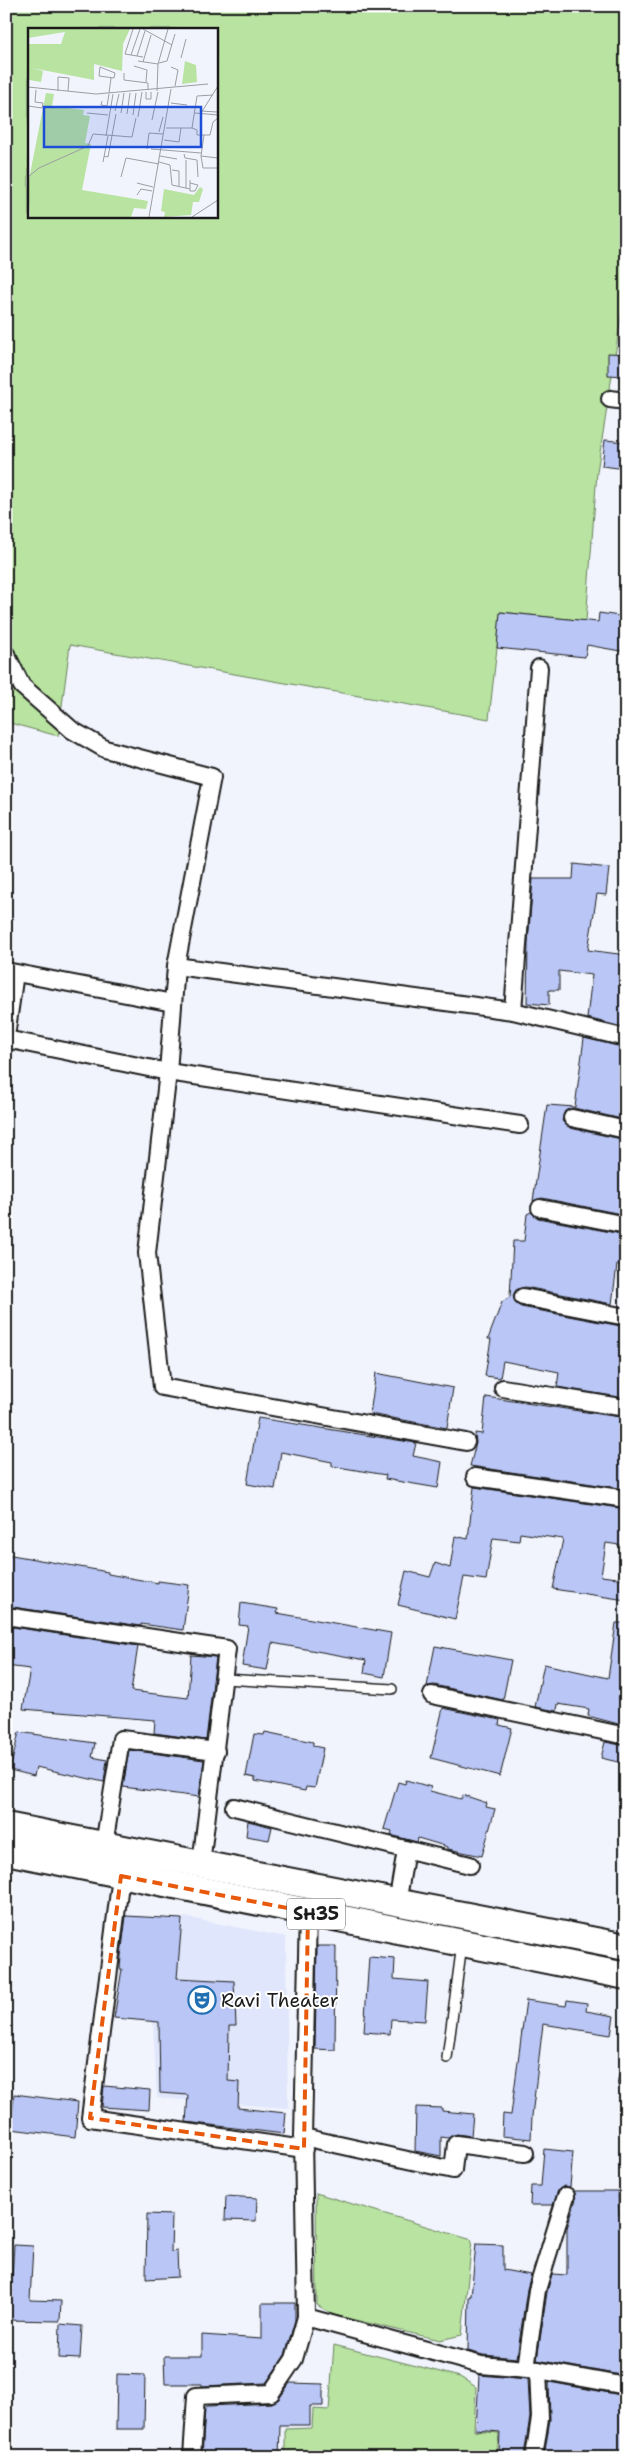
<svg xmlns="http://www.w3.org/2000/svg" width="632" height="2463" viewBox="0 0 632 2463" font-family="'Shantell Sans',sans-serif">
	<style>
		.built { fill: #e0e6fb }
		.green { fill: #b8e3a0; stroke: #6a805e; fill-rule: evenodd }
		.building { fill: #b9c6f6; stroke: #1c1c1c }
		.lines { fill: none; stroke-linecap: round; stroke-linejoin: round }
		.lane-casing { stroke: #1c1c1c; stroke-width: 12 }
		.street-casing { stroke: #1c1c1c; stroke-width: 20 }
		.primary-casing { stroke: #1c1c1c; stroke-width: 30 }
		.lane { stroke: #fff; stroke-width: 9 }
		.street { stroke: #fff; stroke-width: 16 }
		.primary { stroke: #fff; stroke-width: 26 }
		.marked { fill: none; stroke: #e8590c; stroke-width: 4; stroke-dasharray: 10 6; stroke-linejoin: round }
		.labels { text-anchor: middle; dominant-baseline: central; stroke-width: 4; stroke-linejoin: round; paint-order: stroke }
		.shield { fill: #fff; stroke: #606060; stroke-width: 1 }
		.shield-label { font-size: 18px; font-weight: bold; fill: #1c1c1c }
		.poi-label { font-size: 19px; fill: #1c1c1c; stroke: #fff; text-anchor: start }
		.inset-road { fill: none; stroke: #9c9ea3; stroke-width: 1 }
		.view { fill: #1d4ed8; fill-opacity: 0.15; stroke: #1d4ed8; stroke-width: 2.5 }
		.inset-edge { fill: none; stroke: #1c1c1c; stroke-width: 2.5 }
	</style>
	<rect width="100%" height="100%" fill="#f1f4fd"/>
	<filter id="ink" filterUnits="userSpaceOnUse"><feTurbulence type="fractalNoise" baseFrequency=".02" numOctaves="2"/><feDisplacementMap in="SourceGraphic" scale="10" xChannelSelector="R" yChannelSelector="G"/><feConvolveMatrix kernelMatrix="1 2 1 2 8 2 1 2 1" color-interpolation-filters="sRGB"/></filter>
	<g filter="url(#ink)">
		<polygon class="built" points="123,1915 182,1919 185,1917 286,1937 288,2108 157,2098 153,2022 114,2018 120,1983"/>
		<g class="green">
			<path d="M6,6H626V285L597,472L586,621L501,612L489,719L70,645L58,736L6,722ZM29,29H216V216H29Z"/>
			<polygon points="316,2193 472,2240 462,2335 440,2340 334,2315 317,2305"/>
			<polygon points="334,2345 460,2377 476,2387 474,2431 499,2433 497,2457 347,2457 285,2452 285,2429 312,2428 313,2409 329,2410"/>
		</g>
		<g class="building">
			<polygon points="608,353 626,354 626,376 608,375"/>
			<polygon points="605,440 626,442 626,469 602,466"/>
			<polygon points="500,612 598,622 599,613 626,617 626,652 587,645 585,657 497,648"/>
			<polygon points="574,864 609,868 606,895 597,894 588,950 626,955 622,988 626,988 626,1028 587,1018 592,975 559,971 559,990 549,990 549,1005 527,1003 528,943 533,879 573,879"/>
			<polygon points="584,1038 626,1048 626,1120 574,1108 565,1111 562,1121 570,1128 626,1140 626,1215 542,1198 533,1201 547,1105 575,1107"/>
			<polygon points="531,1212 538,1218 626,1235 626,1266 617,1265 612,1304 525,1287 516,1290 513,1296 516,1304 521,1307 626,1327 626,1398 557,1387 559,1372 503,1361 500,1378 485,1376 491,1339 488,1339 502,1302 510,1297 513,1241 524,1241 527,1214"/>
			<polygon points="376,1373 453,1388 447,1428 370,1414"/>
			<polygon points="486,1397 626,1418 626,1489 470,1466 476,1443 475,1433 482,1434"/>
			<polygon points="258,1418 416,1443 413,1456 442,1462 438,1488 385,1479 386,1475 332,1466 332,1462 281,1452 275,1489 247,1484"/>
			<polygon points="474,1487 626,1509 626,1546 606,1543 601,1576 626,1579 626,1600 553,1589 563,1539 520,1533 519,1541 493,1538 486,1580 464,1577 455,1619 398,1605 406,1571 430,1577 435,1563 450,1568 455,1536 468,1539"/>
			<polygon points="6,1554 108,1572 108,1574 158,1583 158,1581 189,1585 183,1630 141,1624 141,1626 6,1606"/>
			<polygon points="241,1603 278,1609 277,1613 391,1633 384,1677 364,1673 366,1660 272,1643 267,1670 242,1666 248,1626 239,1625"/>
			<polygon points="616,1623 626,1623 626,1726 588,1716 589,1709 558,1704 557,1711 535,1707 544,1664 608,1678"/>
			<polygon points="6,1626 138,1646 131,1691 188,1698 191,1655 216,1657 206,1740 154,1733 155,1720 23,1709 30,1669 6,1666"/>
			<polygon points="435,1646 511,1660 503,1700 434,1685 427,1686"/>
			<polygon points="443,1708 500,1720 499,1725 512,1728 500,1776 431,1758"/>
			<polygon points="19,1732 95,1743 92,1757 107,1760 104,1782 36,1767 34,1776 10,1770"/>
			<polygon points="265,1732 313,1742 313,1746 323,1748 315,1788 306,1787 305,1791 255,1781 255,1778 246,1776 254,1734 264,1735"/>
			<polygon points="605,1742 626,1746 626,1764 601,1758"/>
			<polygon points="129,1750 204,1760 199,1797 123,1787"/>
			<polygon points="406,1780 431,1787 430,1791 461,1799 463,1795 487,1803 486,1807 495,1809 482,1856 448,1849 448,1847 418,1838 417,1842 398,1837 391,1835 392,1831 384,1829 398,1782 405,1784"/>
			<polygon points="248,1821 272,1827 269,1840 246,1836"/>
			<polygon points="126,1916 182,1919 177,1978 234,1981 236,2026 229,2026 228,2081 239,2082 238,2108 286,2113 284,2134 186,2122 188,2095 160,2093 159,2022 114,2018 122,1969 120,1969 121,1956"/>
			<polygon points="317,1946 336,1946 335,2050 315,2049"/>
			<polygon points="369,1957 395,1959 394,1979 428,1982 425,2021 391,2019 390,2034 364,2032"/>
			<polygon points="526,2000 566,2006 567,2000 587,2003 586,2011 614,2016 611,2035 543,2024 532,2116 531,2139 502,2136 503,2114 511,2115"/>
			<polygon points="104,2086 150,2090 149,2110 102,2107"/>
			<polygon points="14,2094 78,2102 75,2137 11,2129"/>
			<polygon points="416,2107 442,2108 442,2111 473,2114 471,2136 457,2134 448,2138 441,2137 441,2156 415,2151"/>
			<polygon points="544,2149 573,2152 570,2187 564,2186 559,2189 553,2205 530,2205 531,2186 541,2186"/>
			<polygon points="574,2191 618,2191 619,2215 626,2215 626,2376 537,2360 547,2292 552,2274 567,2275 567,2228 576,2199"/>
			<polygon points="226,2196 257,2198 256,2221 225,2220"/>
			<polygon points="147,2214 172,2215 171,2252 177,2251 178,2277 146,2279"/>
			<polygon points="476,2244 503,2245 503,2270 531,2275 527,2289 517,2358 483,2355 468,2351 469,2296 471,2296"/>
			<polygon points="14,2245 33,2246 30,2300 61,2301 60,2321 6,2320 6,2275 12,2276"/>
			<polygon points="262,2303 295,2303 295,2320 285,2355 266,2383 202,2386 202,2384 165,2384 164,2356 202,2356 202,2335 262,2339"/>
			<polygon points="60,2324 82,2326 80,2359 59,2358"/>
			<polygon points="117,2374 145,2375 144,2429 116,2429"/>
			<polygon points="479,2375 528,2379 530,2417 524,2455 499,2454 500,2432 476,2430"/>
			<polygon points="549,2382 626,2396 626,2457 544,2457 550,2419"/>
			<polygon points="290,2383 323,2384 323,2406 310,2406 310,2425 280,2425 279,2457 202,2457 205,2408 208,2406 272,2403 279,2399"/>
		</g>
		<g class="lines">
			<g class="lane-casing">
				<g id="lane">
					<polyline points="225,1679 392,1689"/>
					<polyline points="447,2058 462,1944"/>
					<polyline points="623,2083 626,2068"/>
				</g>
			</g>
			<g class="street-casing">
				<g id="street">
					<polyline points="610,399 626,401"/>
					<polyline points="6,654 22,686 72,730 105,749 212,777 176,966 168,1072 147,1253 162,1387 466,1442"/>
					<polyline points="176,966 513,1011 626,1038"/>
					<polyline points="6,971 173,1003"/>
					<polyline points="513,1011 539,668"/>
					<polyline points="6,1036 15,973"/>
					<polyline points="6,1039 168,1072 520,1125"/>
					<polyline points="572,1118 626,1130"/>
					<polyline points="540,1208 626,1225"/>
					<polyline points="523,1297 626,1317"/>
					<polyline points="503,1388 626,1408"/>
					<polyline points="475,1477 626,1499"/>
					<polyline points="6,1616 227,1649 201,1864"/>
					<polyline points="432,1695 626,1736"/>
					<polyline points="234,1807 470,1865"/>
					<polyline points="104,1845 121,1739 216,1751"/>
					<polyline points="121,1876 90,2118 304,2149"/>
					<polyline points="397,1904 406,1850"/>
					<polyline points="303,2137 453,2170 456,2144 525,2153"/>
					<polyline points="306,2317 481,2365 538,2370 626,2386"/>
					<polyline points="526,2368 537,2290 566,2196"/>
					<polyline points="192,2457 196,2396 271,2393 294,2359 306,2317 303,2137 308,1912"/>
					<polyline points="534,2457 540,2418 538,2370"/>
				</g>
			</g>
			<g class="primary-casing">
				<g id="primary">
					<polyline points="6,1826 626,1947"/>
					<polyline points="6,1851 626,1976"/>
				</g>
			</g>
			<use href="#lane" class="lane"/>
			<use href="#street" class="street"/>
			<use href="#primary" class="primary"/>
		</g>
	</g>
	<path class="marked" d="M121,1876L308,1912L304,2149L90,2118Z"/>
	<defs>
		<g id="theatre-ring" transform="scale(1.4375)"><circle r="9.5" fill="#fff" stroke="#1f6fb2" stroke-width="1.5"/><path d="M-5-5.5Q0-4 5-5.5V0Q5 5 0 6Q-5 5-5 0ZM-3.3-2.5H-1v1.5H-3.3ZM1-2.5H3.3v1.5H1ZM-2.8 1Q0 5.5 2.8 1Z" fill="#1f6fb2"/></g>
	</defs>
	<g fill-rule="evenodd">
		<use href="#theatre-ring" x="202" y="2000"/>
	</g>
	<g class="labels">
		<rect class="shield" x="287" y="1898.5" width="58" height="31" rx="4"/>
		<g class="shield-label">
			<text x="316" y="1914">SH35</text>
		</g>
		<g class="poi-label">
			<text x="221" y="2000">Ravi Theater</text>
		</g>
	</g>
	<g transform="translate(28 28)">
		<rect width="190" height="190" fill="#f1f4fd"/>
		<path d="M0,1H102L95,16L94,43L66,36V52L4,40L15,43L13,54L1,52L0,16H33L37,4L0,10ZM157,33L168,37L169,54L154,56ZM18,65L26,66L24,78L56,82L55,87L62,88L57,115L63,116L54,162L120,173L118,181L106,180L103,189H2L0,156ZM172,159L175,161L171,174H165L163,187L136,189L137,184L133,183L136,161L166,167Z" fill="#b8e3a0"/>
		<path class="inset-road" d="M105,1L97,26L115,29M115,1L144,17M103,27L112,1M109,28L117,3M153,30L158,11M110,33L130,36M115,34L123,7M131,35L139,33L147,6M106,38L119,42L118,54M72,39L87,45L86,50L71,48ZM143,39L150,42L147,58M96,45V52L120,55V62M0,59L68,66L180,56M30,63V49L41,50L40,63M129,63L130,36L140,1M118,64V71H123V64M81,65L83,50M74,73L73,77L79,78L81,66M143,75L159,77M0,78L14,80L15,75L7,74L8,62M87,83L91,66M173,83L189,84M59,85L80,87M93,85L96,65M167,85L190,87M173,85L190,58M99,86L102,65M105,87L108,65M110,89L114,64M124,92L130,64M138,100H164L169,102V107H182L185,94L190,90M164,100L169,68L185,67M131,104L135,89M176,107L173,128L175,140H190M78,108L85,66M136,112L151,114L153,100M119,121L121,105L135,106M123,121L173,125M156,126L157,130L169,132L170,149M76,128L80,129L88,86M132,128L149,131M173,128L190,130M158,132V160M75,134L80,108M131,134L142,137L144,157L162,161M144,142L151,143V159M0,149L11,140L60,118L65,106L104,109L108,90M93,149L98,130L131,136M109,155L125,159M162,155L170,157L167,163H162V152M109,167L113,161L124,163M121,189L143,61M164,189L190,172"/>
		<path class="view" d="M16,79H173V119H16Z"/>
		<rect width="190" height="190" class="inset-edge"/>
	</g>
	<rect width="632" height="2463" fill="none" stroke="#fff" stroke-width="25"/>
	<rect x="12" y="12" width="607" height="2438" fill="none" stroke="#1c1c1c" stroke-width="2" filter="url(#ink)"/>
</svg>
